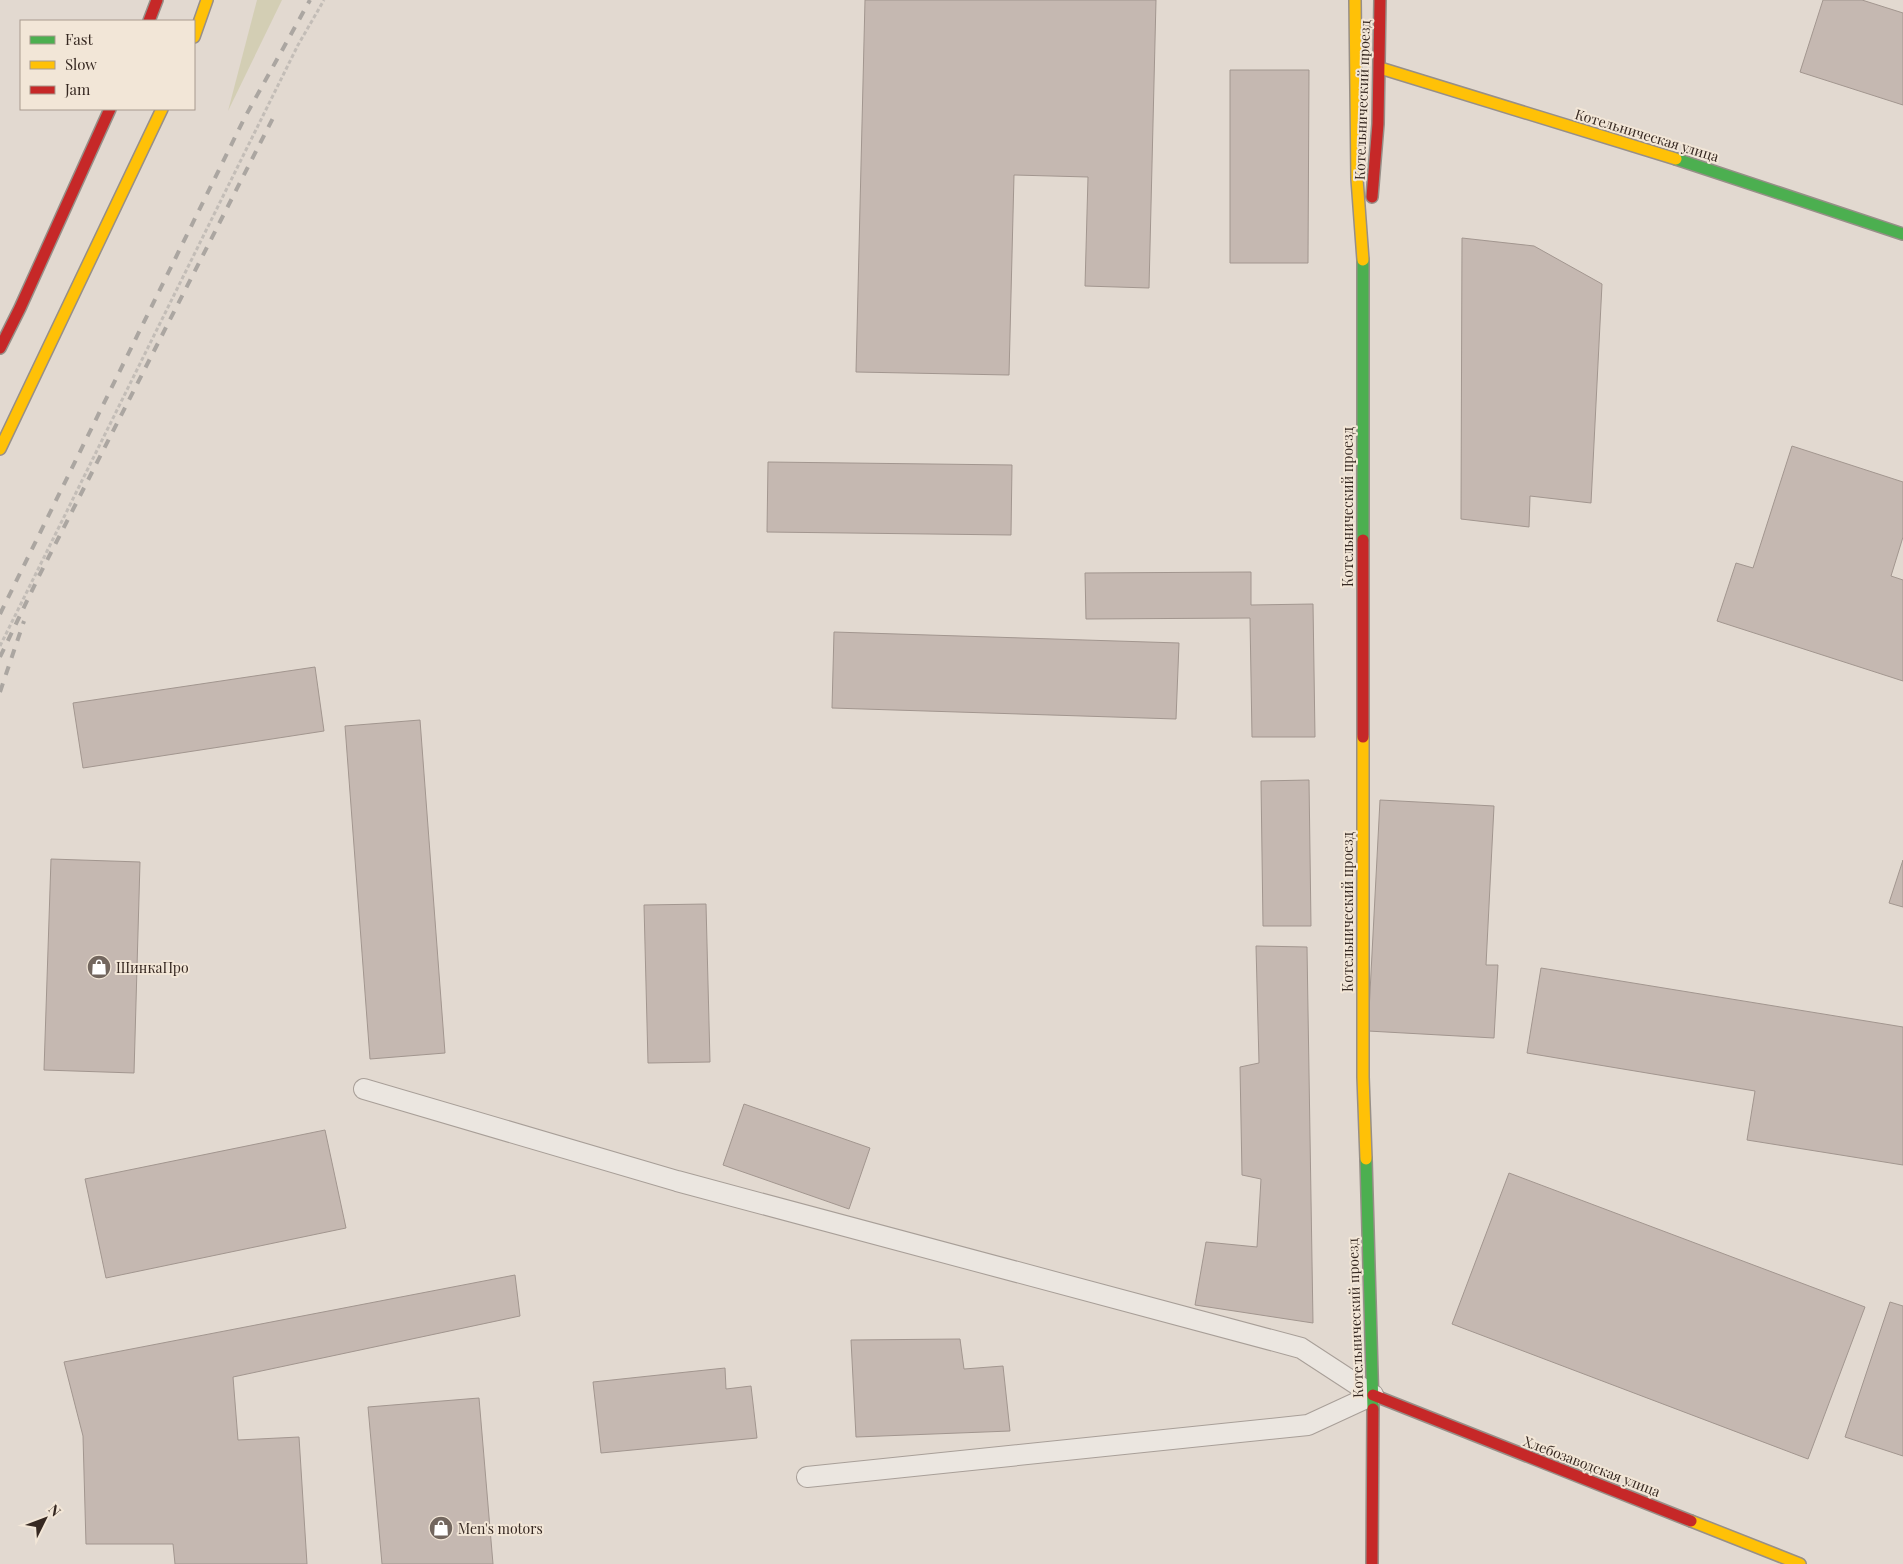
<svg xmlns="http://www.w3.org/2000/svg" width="1903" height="1564" viewBox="0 0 1903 1564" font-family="'Playfair Display',serif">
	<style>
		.green { fill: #d3ceb4 }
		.building { fill: #c5b8b1; stroke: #a2968f }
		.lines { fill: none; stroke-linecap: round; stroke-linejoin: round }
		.lane-casing { stroke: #a89f98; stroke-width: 22 }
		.fast-casing { stroke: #978f88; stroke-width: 14 }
		.slow-casing { stroke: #978f88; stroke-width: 14 }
		.jam-casing { stroke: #978f88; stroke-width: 14 }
		.path { stroke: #c3bdb7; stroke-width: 3; stroke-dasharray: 4 2.5; stroke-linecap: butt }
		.lane { stroke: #ebe6e0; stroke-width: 20 }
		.fast { stroke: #4caf50; stroke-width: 11 }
		.slow { stroke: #ffc107; stroke-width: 11 }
		.jam { stroke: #c62828; stroke-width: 11 }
		.rail { stroke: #aba6a1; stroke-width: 4; stroke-dasharray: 9 9; stroke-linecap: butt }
		.labels { text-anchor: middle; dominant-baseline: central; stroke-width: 4; stroke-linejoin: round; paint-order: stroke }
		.street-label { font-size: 14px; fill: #362821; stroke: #f2e6d7 }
		.poi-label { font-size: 14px; fill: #362821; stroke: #f2e6d7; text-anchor: start }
	</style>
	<rect width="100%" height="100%" fill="#e2d9d0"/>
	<polygon class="green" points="257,0 282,0 228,111"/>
	<g class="building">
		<polygon points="865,0 1156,0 1149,288 1085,286 1088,177 1014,175 1009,375 856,372"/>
		<polygon points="1823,0 1862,0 1903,13 1903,105 1800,72"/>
		<polygon points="1230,70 1309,70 1308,263 1230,263"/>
		<polygon points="1462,238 1534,246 1602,284 1591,503 1530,496 1529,527 1461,519"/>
		<polygon points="1792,446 1903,482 1903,537 1891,576 1903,580 1903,681 1717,621 1736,563 1753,568"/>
		<polygon points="768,462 1012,465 1011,535 767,532"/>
		<polygon points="1251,572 1251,605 1313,604 1315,737 1252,737 1250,618 1086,619 1085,573"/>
		<polygon points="834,632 1179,643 1176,719 832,708"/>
		<polygon points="315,667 324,731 83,768 73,703"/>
		<polygon points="420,720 445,1053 370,1059 345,726"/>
		<polygon points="1309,780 1311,926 1263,926 1261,781"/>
		<polygon points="1380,800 1494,806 1486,965 1498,965 1494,1038 1368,1031"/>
		<polygon points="51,859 140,862 134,1073 44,1070"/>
		<polygon points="1903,860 1903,907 1889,903"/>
		<polygon points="706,904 710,1062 648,1063 644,905"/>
		<polygon points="1256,946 1307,947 1313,1323 1195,1305 1206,1242 1257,1247 1261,1179 1242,1175 1240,1067 1259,1063"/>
		<polygon points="1541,968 1903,1027 1903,1165 1747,1140 1755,1091 1527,1053"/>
		<polygon points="744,1104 870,1148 849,1209 723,1165"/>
		<polygon points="325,1130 346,1228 106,1278 85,1179"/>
		<polygon points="1509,1173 1865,1307 1808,1459 1452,1324"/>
		<polygon points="515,1275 520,1316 233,1377 238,1440 299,1437 307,1564 175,1564 173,1544 86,1544 83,1436 64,1362"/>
		<polygon points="1890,1302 1903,1306 1903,1456 1845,1437"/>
		<polygon points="960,1339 964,1369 1003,1366 1010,1431 856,1437 851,1340"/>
		<polygon points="725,1368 726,1389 751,1386 757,1438 601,1453 593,1382"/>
		<polygon points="479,1398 493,1564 382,1564 368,1407"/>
	</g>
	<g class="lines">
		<g class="lane-casing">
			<g id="lane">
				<polyline points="364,1089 677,1181 1301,1348 1373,1395"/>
				<polyline points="807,1477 1308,1425 1373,1395"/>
			</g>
		</g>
		<g class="fast-casing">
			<g id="fast">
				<polyline points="1676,159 1903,234"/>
				<polyline points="1363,260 1363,540"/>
				<polyline points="1366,1159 1373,1409"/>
			</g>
		</g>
		<g class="slow-casing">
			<g id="slow">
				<polyline points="1355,0 1357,179 1363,260"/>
				<polyline points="194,37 207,0"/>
				<polyline points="1380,68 1676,159"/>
				<polyline points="0,449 162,109"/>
				<polyline points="1363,737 1363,1077 1366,1159"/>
				<polyline points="1691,1521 1800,1564"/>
			</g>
		</g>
		<g class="jam-casing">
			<g id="jam">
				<polyline points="149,21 157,0"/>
				<polyline points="1372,197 1378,124 1380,0"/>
				<polyline points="0,348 20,308 110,109"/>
				<polyline points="1363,540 1363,737"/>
				<polyline points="1373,1395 1691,1521"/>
				<polyline points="1372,1564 1373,1409"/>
			</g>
		</g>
		<polyline class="path" points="0,646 298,45 324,0"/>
		<use href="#lane" class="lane"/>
		<use href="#fast" class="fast"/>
		<use href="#slow" class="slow"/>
		<use href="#jam" class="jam"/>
		<g class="rail">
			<polyline points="0,614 245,117 310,0"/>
			<polyline points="0,657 39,576 273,118"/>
			<polyline points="0,692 24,621"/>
		</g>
	</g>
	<defs>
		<g id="shop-disc" transform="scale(1.25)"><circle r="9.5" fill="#72665e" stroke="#f2e6d7"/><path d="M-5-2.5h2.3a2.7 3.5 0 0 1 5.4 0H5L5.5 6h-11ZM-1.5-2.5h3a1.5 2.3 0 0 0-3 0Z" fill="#fff"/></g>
	</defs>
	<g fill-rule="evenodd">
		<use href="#shop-disc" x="99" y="967"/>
		<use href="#shop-disc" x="441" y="1528"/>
	</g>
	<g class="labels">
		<g class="street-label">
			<text transform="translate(1362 100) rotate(-88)">Котельнический проезд</text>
			<text transform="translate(1647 135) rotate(17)">Котельническая улица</text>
			<text transform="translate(1347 507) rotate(-90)">Котельнический проезд</text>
			<text transform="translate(1347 912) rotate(-90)">Котельнический проезд</text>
			<text transform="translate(1355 1318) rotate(-92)">Котельнический проезд</text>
			<text transform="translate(1592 1466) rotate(21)">Хлебозаводская улица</text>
		</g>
		<g class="poi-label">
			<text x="116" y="967">ШинкаПро</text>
			<text x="458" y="1528">Men's motors</text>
		</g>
	</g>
	<rect x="20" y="20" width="175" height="90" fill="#f2e6d7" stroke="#a79a8e"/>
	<rect x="30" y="36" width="25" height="8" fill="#4caf50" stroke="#a79a8e"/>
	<text x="65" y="45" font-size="15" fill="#362821">Fast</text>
	<rect x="30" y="61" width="25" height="8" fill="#ffc107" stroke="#a79a8e"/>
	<text x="65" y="70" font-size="15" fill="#362821">Slow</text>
	<rect x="30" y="86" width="25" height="8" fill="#c62828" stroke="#a79a8e"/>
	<text x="65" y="95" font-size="15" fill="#362821">Jam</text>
	<g transform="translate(45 1519) rotate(48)" stroke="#f2e6d7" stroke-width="4" paint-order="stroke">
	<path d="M0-4L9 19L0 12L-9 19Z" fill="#362821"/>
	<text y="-8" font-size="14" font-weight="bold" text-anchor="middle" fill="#362821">N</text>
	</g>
</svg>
